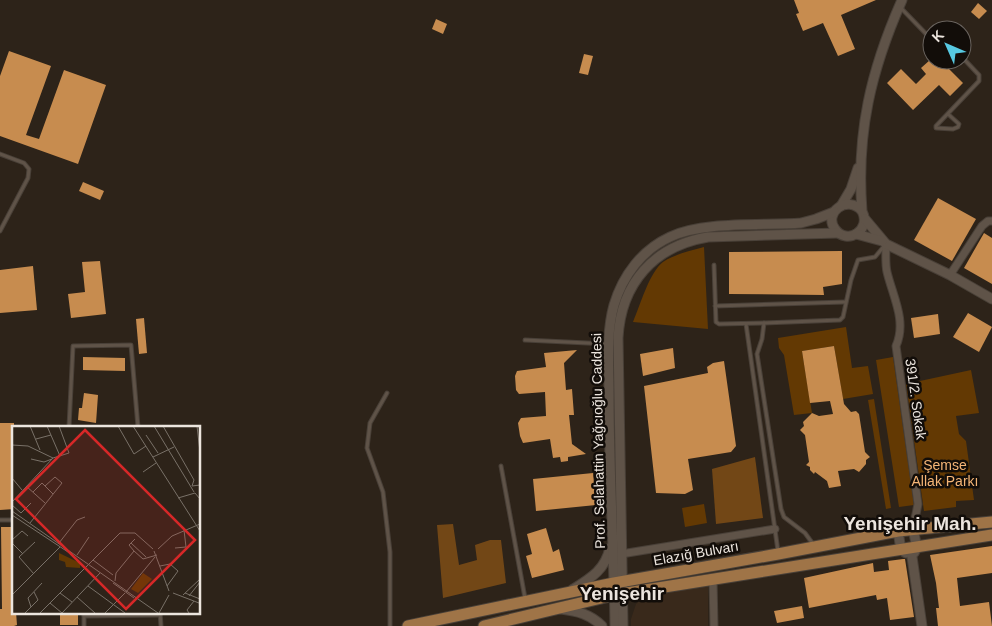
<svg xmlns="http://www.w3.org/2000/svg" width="992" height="626" viewBox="0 0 992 626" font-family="Arial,sans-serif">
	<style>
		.built { fill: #39291b }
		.green { fill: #633903 }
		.forest { fill: #724716 }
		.building { fill: #c78c4f }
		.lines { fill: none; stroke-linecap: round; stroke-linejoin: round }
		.service-casing { stroke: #494038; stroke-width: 5 }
		.minor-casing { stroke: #494038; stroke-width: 9 }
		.tertiary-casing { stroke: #494038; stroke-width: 11 }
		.primary-casing { stroke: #494038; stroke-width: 13 }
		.service { stroke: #5f5348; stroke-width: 3 }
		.minor { stroke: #5f5348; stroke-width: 7 }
		.tertiary { stroke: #5f5348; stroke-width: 9 }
		.primary { stroke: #9f7447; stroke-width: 11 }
		.labels { text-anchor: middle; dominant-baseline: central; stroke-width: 5; stroke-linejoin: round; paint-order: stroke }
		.street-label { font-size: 14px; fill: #ece5de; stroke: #120d09 }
		.park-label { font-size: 14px; fill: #f5b576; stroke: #120d09 }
		.district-label { font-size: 19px; font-weight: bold; fill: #ece5de; stroke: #120d09 }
		.inset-road { fill: none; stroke: #797168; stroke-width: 1 }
		.view { fill: #d62828; fill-opacity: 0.15; stroke: #d62828; stroke-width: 2.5 }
		.inset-edge { fill: none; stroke: #ece5de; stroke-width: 2.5 }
	</style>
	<rect width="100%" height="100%" fill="#2d2319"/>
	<polygon class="built" points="708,584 708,626 631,626 631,619 636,604 646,596"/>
	<g class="green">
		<path d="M704,247L708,329L633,322C640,306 649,273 663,262C675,254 690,251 704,247Z"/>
		<polygon points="846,327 852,368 868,366 873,394 843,399 834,346 802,351 812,413 794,415 784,355 779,348 778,338"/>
		<polygon points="893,357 914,505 899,507 876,360"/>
		<polygon points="971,370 979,413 956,416 959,434 966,441 974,500 956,501 956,507 924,511 906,384"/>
		<polygon points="874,399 891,508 886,509 868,400"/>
		<polygon points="704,504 707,523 685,527 682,508"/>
	</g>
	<g class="forest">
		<polygon points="755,457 763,518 716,524 712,469"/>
		<polygon points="453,524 459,565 477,560 475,545 490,540 501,540 506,583 443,598 437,525"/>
	</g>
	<g class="building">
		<polygon points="794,0 876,0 841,15 855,49 838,56 823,23 803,31 796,14 799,13"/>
		<polygon points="978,3 987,11 979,19 971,12"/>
		<polygon points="436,19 447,24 443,34 432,29"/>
		<polygon points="9,51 51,66 26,135 39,139 64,70 106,85 78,164 0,136 0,76"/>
		<polygon points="584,54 593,56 588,75 579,73"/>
		<polygon points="930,60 940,60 963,83 950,96 939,85 913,110 887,83 901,69 916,84 926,74 921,68"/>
		<polygon points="83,182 104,191 100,200 79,191"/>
		<polygon points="938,198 976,219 952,261 914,240"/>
		<polygon points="984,233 992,238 992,284 964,268"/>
		<polygon points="842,251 842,284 823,287 824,295 729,294 729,252"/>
		<polygon points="100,261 106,314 71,318 68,294 85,292 82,262"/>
		<polygon points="33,266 37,310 0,313 0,270"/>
		<polygon points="968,313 992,327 979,352 953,337"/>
		<polygon points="938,314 940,334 914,338 911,318"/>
		<polygon points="144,318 147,353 139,354 136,319"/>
		<polygon points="834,346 844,404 851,412 856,411 859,414 865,452 870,457 866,460 866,464 859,472 854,469 838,471 841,486 829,488 827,481 815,472 814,474 810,470 810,467 806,465 809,462 805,435 800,430 804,426 803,422 812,413 819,416 833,414 830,401 810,403 802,351"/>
		<polygon points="673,348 675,368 643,376 640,354"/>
		<polygon points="577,350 564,363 566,390 572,389 574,415 569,415 572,444 586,454 568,457 568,461 561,462 560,457 553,458 550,439 523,443 520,436 518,423 521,418 546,416 545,392 519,394 516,390 515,376 517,371 546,367 544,353"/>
		<polygon points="83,357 125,358 125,371 83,370"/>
		<polygon points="724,361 736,446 731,452 688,459 693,490 685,494 656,493 644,386 708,373 707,367 713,363"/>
		<polygon points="84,393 98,395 96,423 78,420 79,408 82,408"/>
		<polygon points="0,423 14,423 14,509 0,510"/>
		<polygon points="593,473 596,505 536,511 533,479"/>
		<polygon points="1,527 14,527 14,612 16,612 17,625 14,626 0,626 0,609 2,609"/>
		<polygon points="546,528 553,552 559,549 564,570 532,578 526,556 532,554 527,534"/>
		<polygon points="992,546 992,573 957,578 960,606 989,602 992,626 938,626 936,608 939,608 936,583 930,555"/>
		<polygon points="903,559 905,559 914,617 890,620 887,598 877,600 876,595 809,608 804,578 873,563 874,572 889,570 888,561"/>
		<polygon points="802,606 804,618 777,623 774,611"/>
		<rect x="60" y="612" width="18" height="13"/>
	</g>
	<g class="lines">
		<g class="service-casing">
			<g id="service">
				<polyline points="900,7 932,40"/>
				<polyline points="948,114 959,124 958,127 953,129 936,128 936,126 979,81 979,75 962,57"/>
				<polyline points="0,154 24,163 29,169 28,178 0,231"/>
				<polyline points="714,265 716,322 719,324 764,323"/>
				<polyline points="715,306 845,302"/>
				<polyline points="746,324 778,551"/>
				<polyline points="525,340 608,344"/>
				<polyline points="387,393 370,423 367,448 383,492 390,552 390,626"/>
				<polyline points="69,427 73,346 131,345 138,427"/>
				<polyline points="501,466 525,598"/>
				<polyline points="0,520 14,520"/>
				<polyline points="813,544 805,533 784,517 781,509 757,354 762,339 764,323 840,320 843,317 851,280 858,260 875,257 885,245"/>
				<polyline points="84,612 84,626"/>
				<polyline points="160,612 161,626"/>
				<polyline points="84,616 160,615"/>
			</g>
		</g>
		<g class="minor-casing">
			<g id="minor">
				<path d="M886,244C886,253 885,263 887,272C893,297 907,321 896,346L918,504L913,529"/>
				<polyline points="950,275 982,226 988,221 992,221"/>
				<polyline points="621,554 775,529"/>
				<polyline points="713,580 714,626"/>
			</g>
		</g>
		<g class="tertiary-casing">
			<g id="tertiary">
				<polyline points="841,206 851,189 858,168"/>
				<path d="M862,211C847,194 823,213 835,229C847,246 872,230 862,211C856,133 871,70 902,0"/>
				<polyline points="865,219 886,244 950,275 992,299"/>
				<polyline points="856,234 882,241"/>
				<polyline points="913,529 917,548 914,553"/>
				<polyline points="898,531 901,550 906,553"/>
				<polyline points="912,557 922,626"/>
				<path d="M572,590C591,578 605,570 610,548"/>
				<path d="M561,609C577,611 590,614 602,626"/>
				<path d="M615,626C614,549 609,472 609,395C609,365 606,334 614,305C623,275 642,250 670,237C703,221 763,226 801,223L816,219L834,212"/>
				<path d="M623,626L618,338C621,283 654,246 708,237L838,233"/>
			</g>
		</g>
		<g class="primary-casing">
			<g id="primary">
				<polyline points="408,626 614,583 778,554 898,531 992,522"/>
				<polyline points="484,626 614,595 992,535"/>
			</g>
		</g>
		<use href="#service" class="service"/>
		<use href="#minor" class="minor"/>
		<use href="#tertiary" class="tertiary"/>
		<use href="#primary" class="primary"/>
	</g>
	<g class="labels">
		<g class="street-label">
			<text transform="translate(916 399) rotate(82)">391/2. Sokak</text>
			<text transform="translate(598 441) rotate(-91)">Prof. Selahattin Yağcıoğlu Caddesi</text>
			<text transform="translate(696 553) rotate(-10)">Elazığ Bulvarı</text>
		</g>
		<g class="park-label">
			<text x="945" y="465">Şemse<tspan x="945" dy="16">Allak Parkı</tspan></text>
		</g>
		<g class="district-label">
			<text x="910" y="523">Yenişehir Mah.</text>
			<text x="622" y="593">Yenişehir</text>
		</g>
	</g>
	<g transform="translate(12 426)">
		<rect width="188" height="188" fill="#2d2319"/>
		<path d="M47,127L68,137V142L54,141L53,136L47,134ZM131,147L140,153L126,167L119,163Z" fill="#633903"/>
		<path class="inset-road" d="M18,0L28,24M35,0L48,30M106,0L122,28L134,20M121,0L188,105M142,0L182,66M151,0L182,54L180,60L188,59M185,0L188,26M134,9L146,27M24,13L39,9M0,19L16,20L41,32L57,27L47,0M141,31L162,21M19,33L32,36L40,33M131,46L144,37M0,52L10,64M14,60L33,77M21,66L30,57L41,68M166,72L183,67L188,73M0,76L41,32M0,79L9,87L19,77M0,85L146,187M0,89L56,126M18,97L50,57L43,51L33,60M0,114L10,105L16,110M0,117L11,128M47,117L65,94L73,91M119,117L134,131M163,122L174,121L172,104M146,123L160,110L188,98M122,125L117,119L123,113M142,125L157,165M65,129L77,111M81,134L101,149M148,140L158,138L166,145L155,160M22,148L7,131L23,116M103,155L104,147L122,125L131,133L145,129M101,157L122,172M76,160L113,187M114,166L143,131M48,167L60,176M161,167L187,177M173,167L188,173M0,169L48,121M171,169L188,153M177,170L188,156M65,171L83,187M38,177L50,187M19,181L16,172L30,157M13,187L26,174L22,166M28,187L108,107H123L141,123M50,187L88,147M93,187L113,167M147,187L157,169M177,187L175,184L182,175"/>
		<path class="view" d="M73,4L183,114L114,183L4,73Z"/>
		<rect width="188" height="188" class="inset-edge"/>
	</g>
	<g transform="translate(947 45) rotate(315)"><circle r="24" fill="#120d09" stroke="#69635e"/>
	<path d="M0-4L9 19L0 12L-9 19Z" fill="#57c9e2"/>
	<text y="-8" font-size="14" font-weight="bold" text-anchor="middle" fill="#ece5de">K</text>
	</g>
</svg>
